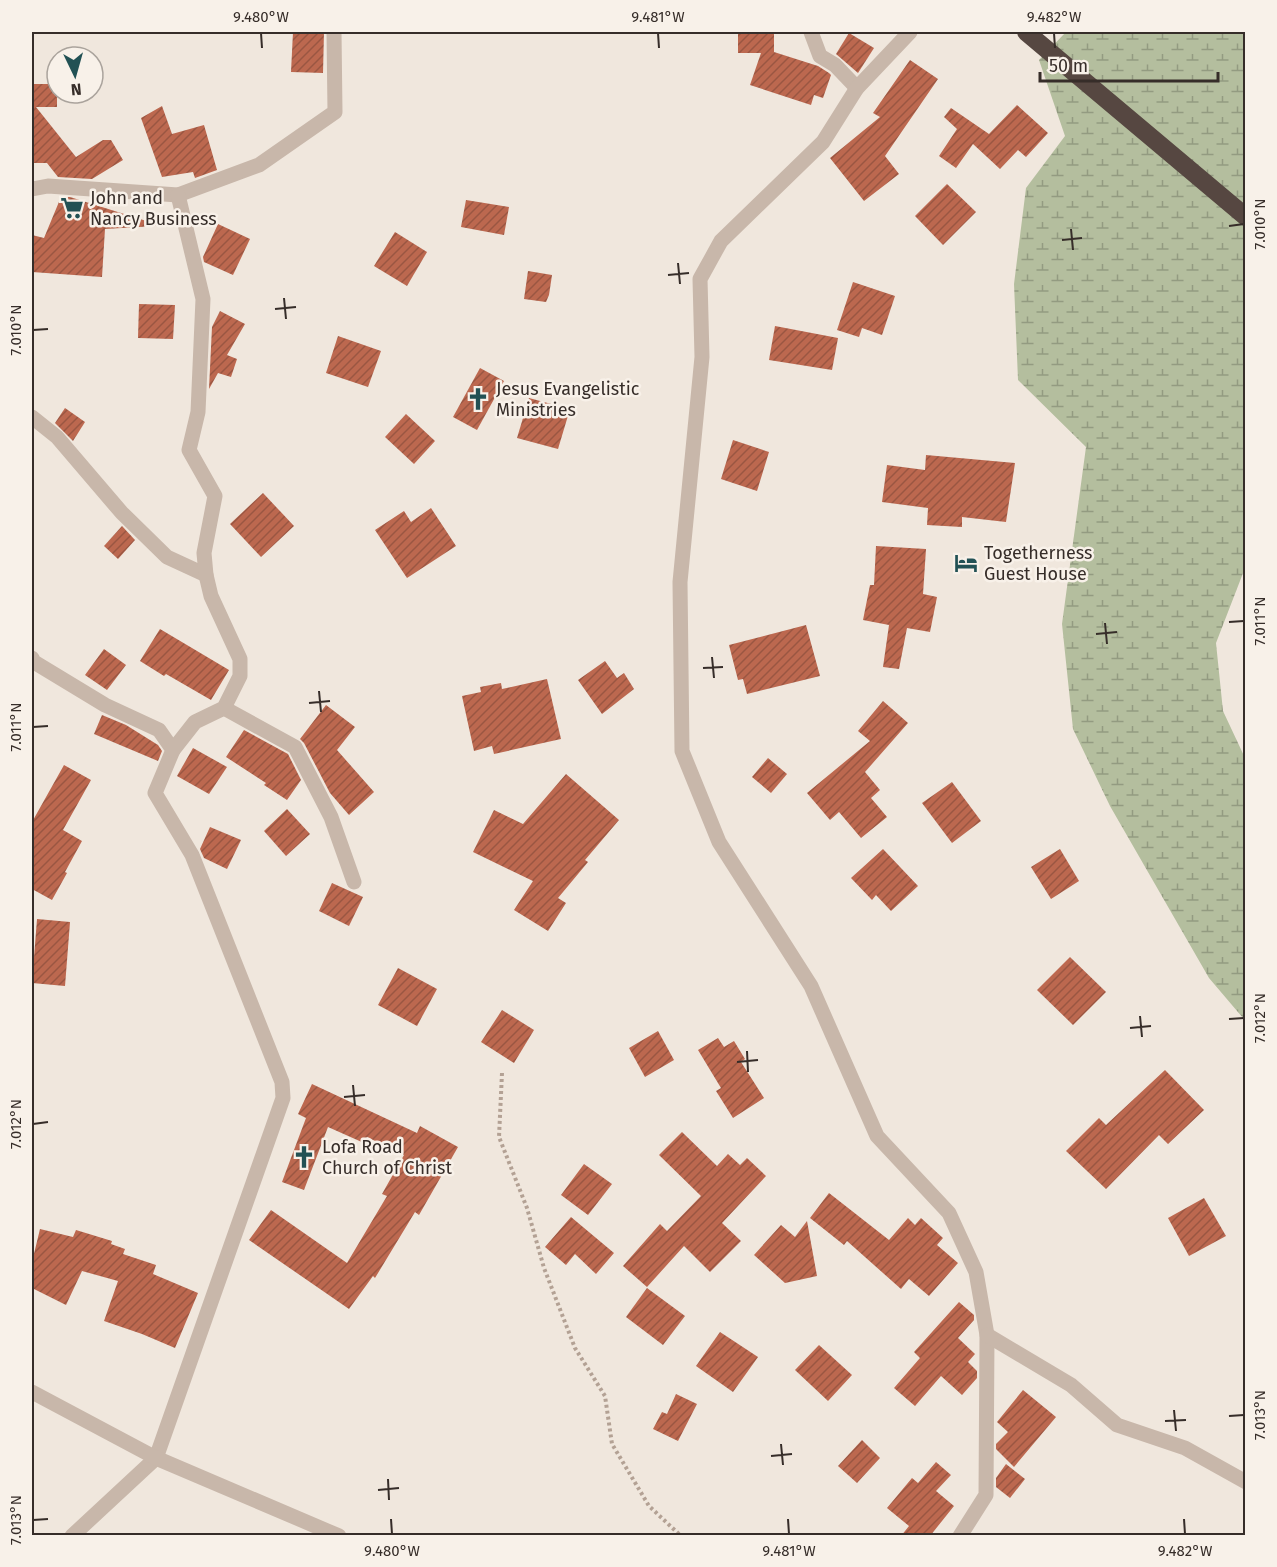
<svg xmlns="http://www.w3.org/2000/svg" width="1277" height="1567" viewBox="0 0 1277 1567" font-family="'Fira Sans',sans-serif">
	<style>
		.wetland { fill: url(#wetland-marsh) }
		.building { fill: url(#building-hatch) }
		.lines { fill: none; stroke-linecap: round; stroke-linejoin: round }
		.path { stroke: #b3a194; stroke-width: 4; stroke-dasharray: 3 3; stroke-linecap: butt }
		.minor { stroke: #c8b7aa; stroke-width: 15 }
		.highway { stroke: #564741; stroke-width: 18 }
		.ticks { fill: none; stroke: #362d29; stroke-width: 2 }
		.labels { text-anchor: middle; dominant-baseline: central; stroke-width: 5; stroke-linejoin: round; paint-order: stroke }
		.poi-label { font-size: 18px; fill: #362d29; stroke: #f8f1e9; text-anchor: start }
		.neatline { fill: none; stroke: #362d29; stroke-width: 2 }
		.ticks-label { font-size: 15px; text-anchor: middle; fill: #362d29 }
	</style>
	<defs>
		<pattern id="wetland-marsh" width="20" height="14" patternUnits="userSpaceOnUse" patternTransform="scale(1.5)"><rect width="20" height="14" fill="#b4be9e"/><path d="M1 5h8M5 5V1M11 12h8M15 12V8" fill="none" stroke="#939b81"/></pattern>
		<pattern id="building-hatch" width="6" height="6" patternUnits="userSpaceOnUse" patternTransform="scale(1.5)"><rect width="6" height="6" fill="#bc684f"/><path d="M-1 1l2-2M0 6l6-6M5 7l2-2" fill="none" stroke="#9a5642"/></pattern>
	</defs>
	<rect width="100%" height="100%" fill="#f0e7dd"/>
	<polygon class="wetland" points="1066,32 1245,32 1245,568 1216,643 1223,711 1245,758 1245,1023 1243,1018 1209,978 1110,806 1073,729 1062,624 1086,447 1018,380 1014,284 1026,188 1065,136 1039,60"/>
	<g class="building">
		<polygon points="293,32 324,32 323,73 291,72"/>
		<polygon points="738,32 774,32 774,52 818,66 829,73 831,75 823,98 814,95 811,105 750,85 761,53 738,53"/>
		<polygon points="849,33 874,48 858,73 836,54"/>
		<polygon points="910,60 938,79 885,156 899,174 864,201 830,158 880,117 873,113"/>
		<polygon points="32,84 57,84 57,107 36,107 76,157 103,140 111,140 123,160 92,179 58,177 47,163 32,163"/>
		<polygon points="1017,105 1048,133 1026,157 1018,150 1000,169 973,144 956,168 939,156 957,129 944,117 951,108 989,134"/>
		<polygon points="162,106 172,134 204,125 217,170 195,178 193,172 162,177 141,118"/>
		<polygon points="947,184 976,212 943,245 915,216"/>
		<polygon points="61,197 70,197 156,224 156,226 105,229 102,277 32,272 32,235 44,238"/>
		<polygon points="466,200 509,207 504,235 461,227"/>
		<polygon points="218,224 250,239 233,275 204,262 203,257"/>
		<polygon points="395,232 427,252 407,286 374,266"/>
		<polygon points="528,271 552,275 549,295 546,302 524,299"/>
		<polygon points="853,282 895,296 882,335 862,328 859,337 837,330"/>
		<polygon points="139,304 175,305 173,339 138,338"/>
		<polygon points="220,311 245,324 227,355 237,359 231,377 218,373 209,389 212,327"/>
		<polygon points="775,326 838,338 832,370 769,360"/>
		<polygon points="338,336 381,351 368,387 326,373"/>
		<polygon points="480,368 504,381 477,430 453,417"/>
		<polygon points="529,398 570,409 558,449 517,438"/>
		<polygon points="65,408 85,422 73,441 55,423"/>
		<polygon points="406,414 435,441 414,464 385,437"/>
		<polygon points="733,440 769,452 757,491 721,479"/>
		<polygon points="926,455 1015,463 1006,522 962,517 962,527 927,525 928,508 882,502 887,465 925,470"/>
		<polygon points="263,493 294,526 261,557 230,524"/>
		<polygon points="431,508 456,546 407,578 375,530 404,511 411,522"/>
		<polygon points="122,526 135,540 118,559 104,546"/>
		<polygon points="876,546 926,549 923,594 937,597 930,632 907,628 899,669 883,667 889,625 863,620 870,585 874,585"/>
		<polygon points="806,625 820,676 747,694 743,679 738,680 729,645"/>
		<polygon points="160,629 229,670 211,700 166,674 164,676 140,661"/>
		<polygon points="104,649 126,665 107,690 85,675"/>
		<polygon points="605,661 617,678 624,673 634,689 602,714 578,680"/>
		<polygon points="547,679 561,739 494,754 492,746 474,751 462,696 481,692 480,687 501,683 502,689"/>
		<polygon points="883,701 908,723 865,772 880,790 871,798 887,817 861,838 839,812 830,820 807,793 870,741 858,731"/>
		<polygon points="326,705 355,727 337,750 374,792 349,815 330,793 304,743 300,739"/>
		<polygon points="102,715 126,725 158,745 162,751 158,761 94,734"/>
		<polygon points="244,730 288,754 301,780 287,800 264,785 266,783 226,757"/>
		<polygon points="193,748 227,767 209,794 177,776"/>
		<polygon points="768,758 787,774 771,793 752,777"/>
		<polygon points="64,765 91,780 63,830 82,841 65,872 67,873 52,900 32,889 32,822"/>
		<polygon points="566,774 619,820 585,860 588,862 558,898 566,903 548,931 514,910 533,881 473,852 494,810 523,824"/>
		<polygon points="952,782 981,821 952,843 922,803"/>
		<polygon points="287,809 310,834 286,856 264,831"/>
		<polygon points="210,827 241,840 227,869 204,858 200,849"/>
		<polygon points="883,849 918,886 891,911 876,895 872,900 851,878"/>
		<polygon points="1060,849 1079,881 1051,899 1031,867"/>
		<polygon points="332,883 363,897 349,926 319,911"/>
		<polygon points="37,919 70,922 65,986 32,983"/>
		<polygon points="1070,957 1106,992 1073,1025 1037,990"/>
		<polygon points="398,968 437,989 417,1026 378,1005"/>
		<polygon points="502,1010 534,1030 514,1063 481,1042"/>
		<polygon points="658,1031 674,1060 645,1077 629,1048"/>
		<polygon points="718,1038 724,1047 734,1041 745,1059 741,1062 764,1098 733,1118 716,1091 721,1088 698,1050"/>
		<polygon points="1165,1070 1204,1110 1168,1144 1159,1135 1106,1189 1066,1151 1099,1118 1106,1125"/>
		<polygon points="312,1084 417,1133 420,1126 458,1147 419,1215 415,1212 375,1278 373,1276 349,1309 249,1240 271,1210 347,1263 387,1196 382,1194 404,1155 367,1137 364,1143 328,1127 304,1190 282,1182 306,1118 298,1114"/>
		<polygon points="682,1132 717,1166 728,1154 740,1165 747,1158 766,1176 722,1223 741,1241 710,1272 684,1246 647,1287 623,1266 660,1224 667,1231 701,1196 659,1155"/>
		<polygon points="584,1164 612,1184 588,1215 561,1195"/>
		<polygon points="829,1193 889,1240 908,1218 915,1225 921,1218 943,1238 937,1245 958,1263 929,1296 909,1279 901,1289 847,1241 844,1245 810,1218"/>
		<polygon points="1204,1198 1226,1236 1189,1256 1168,1218"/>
		<polygon points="571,1217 614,1253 596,1274 575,1254 566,1265 545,1247"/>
		<polygon points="807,1221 817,1276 785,1283 754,1255 781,1225 795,1237"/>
		<polygon points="40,1229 73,1237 76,1230 112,1241 111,1244 125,1249 123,1254 156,1265 153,1274 198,1293 175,1348 142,1334 104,1321 118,1281 82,1271 66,1305 32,1288 32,1262"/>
		<polygon points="647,1288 685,1316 663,1345 626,1317"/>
		<polygon points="959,1302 974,1315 974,1320 958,1338 975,1354 968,1362 977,1371 977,1378 962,1395 941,1376 915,1406 894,1388 920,1358 914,1352"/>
		<polygon points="720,1332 758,1357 733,1392 696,1366"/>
		<polygon points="819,1345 852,1375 828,1401 795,1370"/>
		<polygon points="1023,1390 1056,1417 1014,1467 996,1449 996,1444 1008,1432 997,1422"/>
		<polygon points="676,1394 697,1404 678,1441 653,1429 662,1412 667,1414"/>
		<polygon points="862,1440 880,1458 857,1483 838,1466"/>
		<polygon points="936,1462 951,1475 936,1491 954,1506 930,1536 901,1536 909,1526 887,1508 912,1478 918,1483"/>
		<polygon points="1006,1464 1025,1479 1010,1498 996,1487 996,1478"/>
	</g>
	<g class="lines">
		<polyline class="path" points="502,1073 499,1137 527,1208 544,1268 575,1348 605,1396 612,1444 649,1506 681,1536"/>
		<g class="minor">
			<polyline points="811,32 820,56 835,65 857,88"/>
			<polyline points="910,32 857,88 823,142 721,241 700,279 702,357 680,582 682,751 719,842 811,986 877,1136 949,1213 976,1272 987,1335 986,1495 960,1536"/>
			<polyline points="32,189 48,186 178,195 259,165 335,112 334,32"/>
			<polyline points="32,417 57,437 122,513 167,557 206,575"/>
			<polyline points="32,658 34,662 105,705 159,730 173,750 155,793 192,855 282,1082 283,1098 156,1458 72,1536"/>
			<polyline points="224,708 295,747 331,817 354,882"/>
			<polyline points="173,750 195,722 224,708 240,676 240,659 211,596 206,575 204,553 215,496 189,450 198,412 203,299 178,195"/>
			<polyline points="987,1335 1071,1385 1117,1425 1185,1448 1246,1482"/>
			<polyline points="32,1392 156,1458 339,1536"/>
		</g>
		<polyline class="highway" points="1026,32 1246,217"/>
	</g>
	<path class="ticks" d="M261,33L262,48M658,33L659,48M1054,33L1055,48M1229,226L1244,224M1071,229L1073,250M1062,240L1082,238M678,263L680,284M668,275L689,273M284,298L286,319M275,309L296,307M33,330L48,329M1229,622L1244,621M1105,623L1107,644M1096,634L1117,632M712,657L714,678M703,668L723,667M319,691L321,712M309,703L330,701M33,727L48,726M1140,1016L1142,1037M1229,1019L1244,1018M1130,1028L1151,1026M747,1051L748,1072M737,1062L758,1060M353,1085L355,1106M344,1097L365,1095M33,1124L48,1122M1174,1410L1176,1431M1229,1416L1244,1415M1165,1421L1186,1420M781,1444L783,1465M771,1456L792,1454M388,1479L389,1500M378,1490L399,1488M391,1519L392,1534M788,1519L789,1534M1184,1519L1185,1534M33,1520L48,1519"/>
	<defs>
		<g id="supermarket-bare" transform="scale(1.8)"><path d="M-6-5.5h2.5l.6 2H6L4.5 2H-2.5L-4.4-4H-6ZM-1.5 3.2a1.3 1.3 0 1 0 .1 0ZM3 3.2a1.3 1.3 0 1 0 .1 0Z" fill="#225154" stroke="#f8f1e9" stroke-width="2.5" paint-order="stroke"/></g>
		<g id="church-bare" transform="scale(1.8)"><path d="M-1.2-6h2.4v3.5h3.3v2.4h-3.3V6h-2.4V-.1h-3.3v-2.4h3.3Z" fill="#225154" stroke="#f8f1e9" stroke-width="2.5" paint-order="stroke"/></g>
		<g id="hotel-bare" transform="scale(1.8)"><path d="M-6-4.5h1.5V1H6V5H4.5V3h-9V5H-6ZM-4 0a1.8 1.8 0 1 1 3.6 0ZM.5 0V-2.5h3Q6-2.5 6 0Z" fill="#225154" stroke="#f8f1e9" stroke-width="2.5" paint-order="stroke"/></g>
	</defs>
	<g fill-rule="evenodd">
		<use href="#supermarket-bare" x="72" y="208"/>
		<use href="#church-bare" x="478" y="399"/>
		<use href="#hotel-bare" x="966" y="563"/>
		<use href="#church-bare" x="304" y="1157"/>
	</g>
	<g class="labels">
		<g class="poi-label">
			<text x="90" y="198">John and<tspan x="90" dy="21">Nancy Business</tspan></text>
			<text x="496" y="389">Jesus Evangelistic<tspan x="496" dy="21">Ministries</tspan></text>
			<text x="984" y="553">Togetherness<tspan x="984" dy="21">Guest House</tspan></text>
			<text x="322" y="1147">Lofa Road<tspan x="322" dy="21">Church of Christ</tspan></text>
		</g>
	</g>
	<rect width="1277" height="1567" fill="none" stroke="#f8f1e9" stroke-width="66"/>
	<g transform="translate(75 75) rotate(175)"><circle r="28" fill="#f8f1e9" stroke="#aaa39c" stroke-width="1.5"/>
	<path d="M0-4.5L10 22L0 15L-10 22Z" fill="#225154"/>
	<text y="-9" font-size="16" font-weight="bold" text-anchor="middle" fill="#362d29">N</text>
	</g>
	<path d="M1040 72v9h178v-9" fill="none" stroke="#362d29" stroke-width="3"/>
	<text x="1049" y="72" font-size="18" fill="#362d29" stroke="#f8f1e9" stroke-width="4.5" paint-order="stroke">50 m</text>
	<rect x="33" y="33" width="1211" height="1501" class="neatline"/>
	<g class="ticks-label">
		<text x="261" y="22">9.480°W</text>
		<text x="658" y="22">9.481°W</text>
		<text x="1054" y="22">9.482°W</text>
		<text transform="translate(1260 224) rotate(-90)" y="5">7.010°N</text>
		<text transform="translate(16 330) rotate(-90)" y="5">7.010°N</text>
		<text transform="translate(1260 621) rotate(-90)" y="5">7.011°N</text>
		<text transform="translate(16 727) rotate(-90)" y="5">7.011°N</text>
		<text transform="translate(1260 1018) rotate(-90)" y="5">7.012°N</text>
		<text transform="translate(16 1124) rotate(-90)" y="5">7.012°N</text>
		<text transform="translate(1260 1415) rotate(-90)" y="5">7.013°N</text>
		<text transform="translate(16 1520) rotate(-90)" y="5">7.013°N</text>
		<text x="392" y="1556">9.480°W</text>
		<text x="789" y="1556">9.481°W</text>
		<text x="1185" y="1556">9.482°W</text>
	</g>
</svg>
